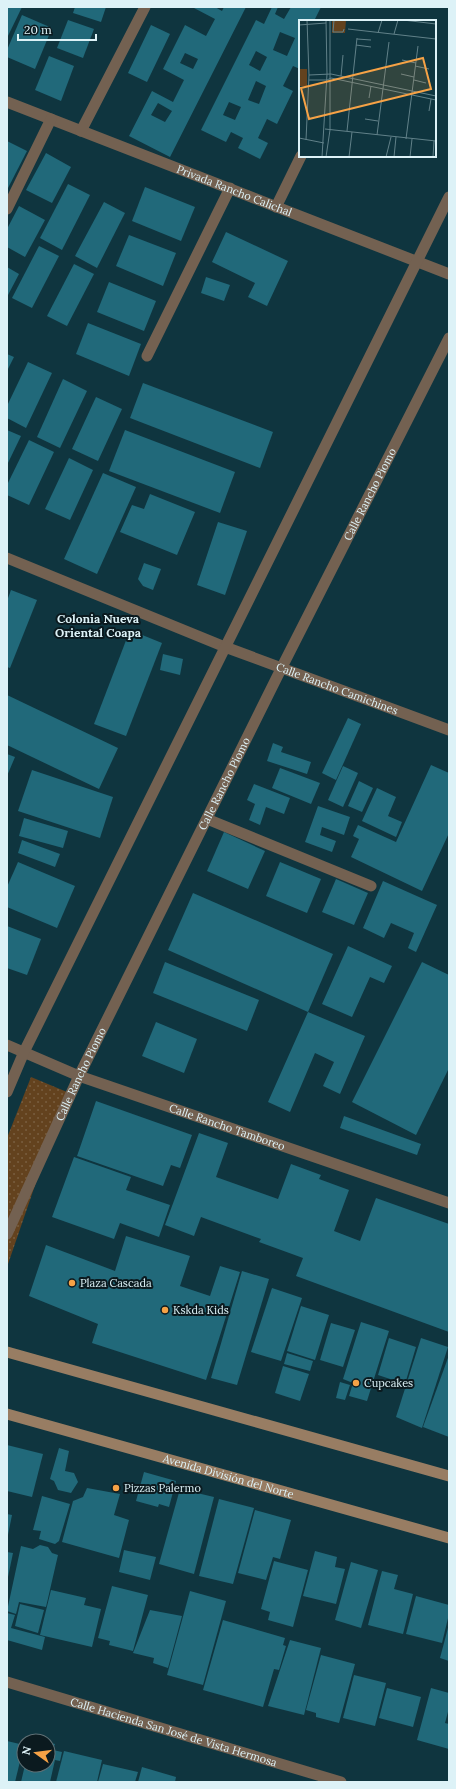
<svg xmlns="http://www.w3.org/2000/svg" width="456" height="1789" viewBox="0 0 456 1789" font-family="Lora,serif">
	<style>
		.park { fill: url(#park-dots) }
		.building { fill: #21697a; fill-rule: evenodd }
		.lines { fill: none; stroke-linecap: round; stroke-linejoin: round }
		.minor { stroke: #736151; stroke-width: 11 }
		.secondary { stroke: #987d63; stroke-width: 11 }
		.poi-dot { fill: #f6a246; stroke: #0b1a1f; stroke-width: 1.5 }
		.labels { text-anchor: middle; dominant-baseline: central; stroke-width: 4; stroke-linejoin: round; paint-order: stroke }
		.street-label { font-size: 11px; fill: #ddf2f7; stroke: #0b1a1f }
		.poi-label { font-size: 11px; fill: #ddf2f7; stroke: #0b1a1f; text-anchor: start }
		.neighbourhood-label { font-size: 12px; font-weight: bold; fill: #ddf2f7; stroke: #0b1a1f }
		.inset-road { fill: none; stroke: #618189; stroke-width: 1 }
		.view { fill: #f6a246; fill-opacity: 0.15; stroke: #f6a246; stroke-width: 2 }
		.inset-edge { fill: none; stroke: #ddf2f7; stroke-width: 2 }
	</style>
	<defs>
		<pattern id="park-dots" width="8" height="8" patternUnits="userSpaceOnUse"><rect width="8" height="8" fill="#63421e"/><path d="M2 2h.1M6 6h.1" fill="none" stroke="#795e3f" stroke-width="1.8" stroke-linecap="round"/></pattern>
	</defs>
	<rect width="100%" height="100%" fill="#0f353f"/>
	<polygon class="park" points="31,1077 67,1092 7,1267 7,1138"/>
	<g class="building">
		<polygon points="7,7 22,7 7,38"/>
		<polygon points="75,7 106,7 101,22 73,13"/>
		<path d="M194,7H215L222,11L224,7H246L170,157L129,136L152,91L173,102L184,80L163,69L185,25L206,36L215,19L194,8ZM185,53L198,59L193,69L180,63ZM158,103L172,111L165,122L151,115Z"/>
		<path d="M272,7H278L275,14L284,19L291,7H321L314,21H300V69L293,66L283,86L293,91L277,124L267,119L258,138L268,143L260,159L238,148L243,138L231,132L226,142L201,130L256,20L264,24ZM280,32L295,38L287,56L273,50ZM256,51L267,57L260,71L249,65ZM256,81L266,86L259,104L248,100ZM229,102L241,107L235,120L223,115Z"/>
		<polygon points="22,15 52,28 35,69 7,57 7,50"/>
		<polygon points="68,20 94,29 83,58 57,48"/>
		<polygon points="151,25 170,34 147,82 128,73"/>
		<polygon points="49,56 74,66 61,101 35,90"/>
		<polygon points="7,141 27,151 7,190"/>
		<polygon points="46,153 71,167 52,203 26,190"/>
		<polygon points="68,184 90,195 62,250 40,238"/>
		<polygon points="145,187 195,207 181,241 132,221"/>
		<polygon points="104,202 125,213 97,268 75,256"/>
		<polygon points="19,206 45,220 25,257 7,247 7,229"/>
		<polygon points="226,232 288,261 267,306 248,297 255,283 212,262"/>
		<polygon points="129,235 176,253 163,286 116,266"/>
		<polygon points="39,246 59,256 32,308 12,298"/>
		<polygon points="74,264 94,274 67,326 47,316"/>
		<polygon points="7,267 19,274 7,297"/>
		<polygon points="206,277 230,285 224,301 201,293"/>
		<polygon points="109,282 156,301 144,331 97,312"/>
		<polygon points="88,323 141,344 129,376 76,354"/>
		<polygon points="7,354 14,357 7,371"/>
		<polygon points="28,362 52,373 26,428 7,418 7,406"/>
		<polygon points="63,379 87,391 60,448 37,437"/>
		<polygon points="143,383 273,432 260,468 130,418"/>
		<polygon points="96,397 122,409 98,461 72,449"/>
		<polygon points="7,430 21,436 7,465"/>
		<polygon points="125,430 235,472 220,513 109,471"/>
		<polygon points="29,440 54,452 29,505 7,495 7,485"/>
		<polygon points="69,458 93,470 70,520 45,509"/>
		<polygon points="103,473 136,487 97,574 64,559"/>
		<polygon points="150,494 195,512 177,555 120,532 132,505 144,509"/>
		<polygon points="218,522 247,531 225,595 197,585"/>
		<polygon points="144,563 161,569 153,590 143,586 138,579"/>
		<polygon points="11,590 37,600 10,668 7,667 7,601"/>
		<polygon points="130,630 162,643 126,736 94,724"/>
		<polygon points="163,654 183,659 180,675 160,670"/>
		<polygon points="7,695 118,748 99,789 7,745"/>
		<polygon points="348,718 361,724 336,780 322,773"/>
		<polygon points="273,743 283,747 281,752 311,762 307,774 267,761"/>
		<polygon points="7,754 15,757 7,776"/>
		<polygon points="431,765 449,773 449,833 422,891 351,857 359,839 353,836 358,825 396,842"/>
		<polygon points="343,766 358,773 343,807 328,800"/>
		<polygon points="280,768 320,783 311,804 272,788"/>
		<polygon points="32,770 113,797 100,838 18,811"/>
		<polygon points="359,781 373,788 362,812 348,806"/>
		<polygon points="254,784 290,798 284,814 266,807 260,825 249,820 255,804 247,800"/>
		<polygon points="377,788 396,797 388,816 402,822 396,837 362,821"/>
		<polygon points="318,806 350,817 344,835 322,827 320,835 336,841 332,852 305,842"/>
		<polygon points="24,818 68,831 63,848 19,836"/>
		<polygon points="224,832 265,851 248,889 207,871"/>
		<polygon points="22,840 60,854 55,867 18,853"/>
		<polygon points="18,862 75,886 57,928 7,907 7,887"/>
		<polygon points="280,862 321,879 307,913 266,896"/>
		<polygon points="336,879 368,893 354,925 322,912"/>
		<polygon points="383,881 437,905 416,952 408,948 414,933 391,923 384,938 363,928"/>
		<polygon points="193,893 333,954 308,1012 168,950"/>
		<polygon points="7,926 41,939 27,975 7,968"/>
		<polygon points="348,946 392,966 384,983 370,977 352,1017 322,1004"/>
		<polygon points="165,962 259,1000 247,1031 153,993"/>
		<polygon points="422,962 449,975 449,1068 416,1135 352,1102"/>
		<polygon points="308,1012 365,1036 340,1094 323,1086 334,1062 315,1053 290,1112 268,1102"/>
		<polygon points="156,1022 197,1039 184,1073 142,1056"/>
		<polygon points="96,1101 192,1135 180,1168 171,1165 163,1186 77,1156"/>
		<polygon points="344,1116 421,1144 417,1155 340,1128"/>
		<polygon points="199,1133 228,1143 216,1177 278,1199 291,1164 321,1175 319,1179 349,1190 334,1231 360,1241 376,1198 449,1224 449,1332 296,1276 303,1258 259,1242 261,1239 201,1217 194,1236 165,1225"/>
		<polygon points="74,1157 131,1177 126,1190 170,1205 159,1237 120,1223 114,1239 52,1217"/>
		<polygon points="126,1236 190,1256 180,1286 210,1296 220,1266 240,1272 206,1380 92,1343 98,1324 29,1296 46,1245 115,1271"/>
		<polygon points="242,1271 269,1279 237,1385 211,1378"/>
		<polygon points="272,1288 302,1298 281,1361 251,1352"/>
		<polygon points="301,1306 329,1315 315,1360 287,1351"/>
		<polygon points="361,1322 389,1331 367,1401 349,1396 353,1383 343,1379"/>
		<polygon points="331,1323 355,1330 343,1367 320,1360"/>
		<polygon points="389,1338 416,1347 405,1384 378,1375"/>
		<polygon points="421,1338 448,1347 422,1428 396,1417"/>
		<polygon points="287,1353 313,1361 310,1371 284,1364"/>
		<polygon points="449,1355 449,1437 423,1427"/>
		<polygon points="283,1366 309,1374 300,1401 275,1393"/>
		<polygon points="340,1382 350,1385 345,1400 336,1398"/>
		<polygon points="7,1445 43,1454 32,1497 7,1491"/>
		<polygon points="59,1448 69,1451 65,1471 74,1473 78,1482 71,1493 58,1490 54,1481 50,1479"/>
		<polygon points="144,1472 176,1481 169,1507 159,1504 158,1507 136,1501"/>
		<polygon points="87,1488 120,1494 114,1515 129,1520 119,1558 62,1542 73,1501 83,1497"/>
		<polygon points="180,1489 214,1497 194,1574 159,1564"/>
		<polygon points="42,1496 70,1504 59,1541 55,1544 39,1539 41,1531 33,1530"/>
		<polygon points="219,1499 254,1508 233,1584 199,1576"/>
		<polygon points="255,1510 291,1520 280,1559 273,1557 266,1580 238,1573"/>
		<polygon points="7,1514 12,1515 8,1535 7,1535"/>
		<polygon points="40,1545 48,1547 52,1553 58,1555 46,1607 19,1602 16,1614 7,1611 21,1546 33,1549"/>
		<polygon points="124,1550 156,1557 150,1580 119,1572"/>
		<polygon points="315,1551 337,1557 335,1567 345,1569 336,1604 303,1596"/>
		<polygon points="7,1552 13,1553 8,1577 7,1577"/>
		<polygon points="274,1561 308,1570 293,1627 268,1620 270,1612 261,1609"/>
		<polygon points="351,1562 378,1570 361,1628 335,1620"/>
		<polygon points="382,1571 398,1575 394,1589 413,1594 403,1634 368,1625"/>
		<polygon points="112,1586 148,1595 133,1651 109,1645 110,1641 98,1638"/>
		<polygon points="51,1590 86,1598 84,1605 101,1609 92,1647 40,1635"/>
		<polygon points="190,1591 226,1601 203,1685 167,1675"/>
		<polygon points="416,1596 449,1605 449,1614 442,1643 406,1634"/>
		<polygon points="20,1604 44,1610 38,1633 15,1626"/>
		<polygon points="150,1610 182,1616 168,1668 153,1663 154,1658 133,1653"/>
		<polygon points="7,1613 15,1615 11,1628 45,1637 42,1650 7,1640"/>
		<polygon points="223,1620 285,1638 283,1645 286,1646 279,1670 274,1669 263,1707 203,1690"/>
		<polygon points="449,1624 449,1661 440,1658"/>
		<polygon points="290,1640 321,1648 304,1715 268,1706"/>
		<polygon points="321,1655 355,1664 339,1723 316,1717 316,1713 306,1710"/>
		<polygon points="354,1675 386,1683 375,1726 343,1718"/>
		<polygon points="387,1688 421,1697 413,1727 379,1718"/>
		<polygon points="431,1688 449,1693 449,1708 445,1723 449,1724 449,1749 417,1740"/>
		<polygon points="7,1741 24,1745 15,1782 7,1782"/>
		<polygon points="48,1742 55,1744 53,1750 62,1752 60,1761 55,1760 50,1782 21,1782 25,1765 48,1765"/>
		<polygon points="64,1751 102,1760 97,1782 56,1782"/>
		<polygon points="103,1764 138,1772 135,1782 98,1782"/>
		<polygon points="142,1767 176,1777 175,1782 138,1782"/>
	</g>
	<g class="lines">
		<g class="minor">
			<path id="s1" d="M7,102L449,274"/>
			<polyline points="81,131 145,7"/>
			<polyline points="276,207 301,156"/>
			<polyline points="7,209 51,119"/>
			<polyline points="147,356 230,188"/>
			<path id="s2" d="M7,558L225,647L449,730"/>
			<polyline points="207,819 371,886"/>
			<path id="s3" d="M7,1045L79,1076L449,1203"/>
			<polyline points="7,1092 24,1052 449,197"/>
			<path id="s4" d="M7,1234L79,1076L282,667L449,338"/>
			<path id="s5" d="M7,1682L341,1782"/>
		</g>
		<g class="secondary">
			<polyline points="7,1352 449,1476"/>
			<path id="s6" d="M7,1414L449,1538"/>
		</g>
	</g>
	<g class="poi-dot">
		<circle cx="72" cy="1283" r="4"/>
		<circle cx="165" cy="1310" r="4"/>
		<circle cx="356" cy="1383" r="4"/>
		<circle cx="116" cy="1488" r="4"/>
	</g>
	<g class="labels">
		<g class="street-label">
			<text stroke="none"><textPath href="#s1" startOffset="244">Privada Rancho Calichal</textPath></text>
			<text stroke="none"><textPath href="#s4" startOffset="824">Calle Rancho Piomo</textPath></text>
			<text stroke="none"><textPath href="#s2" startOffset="355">Calle Rancho Camichines</textPath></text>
			<text stroke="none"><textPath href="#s4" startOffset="500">Calle Rancho Piomo</textPath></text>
			<text stroke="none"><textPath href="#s4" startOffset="176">Calle Rancho Piomo</textPath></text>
			<text stroke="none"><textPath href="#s3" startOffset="235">Calle Rancho Tamboreo</textPath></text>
			<text stroke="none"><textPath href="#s6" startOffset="230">Avenida División del Norte</textPath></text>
			<text stroke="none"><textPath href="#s5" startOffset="174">Calle Hacienda San José de Vista Hermosa</textPath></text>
		</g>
		<g class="poi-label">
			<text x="80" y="1283">Plaza Cascada</text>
			<text x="173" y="1310">Kskda Kids</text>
			<text x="364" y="1383">Cupcakes</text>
			<text x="124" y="1488">Pizzas Palermo</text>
		</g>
		<g class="neighbourhood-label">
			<text x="98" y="618">Colonia Nueva<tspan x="98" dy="14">Oriental Coapa</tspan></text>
		</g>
	</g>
	<g transform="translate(299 20)">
		<rect width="137" height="137" fill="#0f353f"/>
		<path d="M0,49H8V66H0Z" fill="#63421e"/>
		<path d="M33,0H47L46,13H33Z" fill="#63421e"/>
		<path class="inset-road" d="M35,0L34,12H44L45,9M104,0L137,4M0,5L27,3M49,9L137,19M79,13L83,0M95,14L99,0M58,19L72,20M57,25L72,27M103,40L117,43M116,46L130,49M102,54L115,57M10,55L32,54L137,76M42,56L44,35M10,60H28L32,58L137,80M115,60L127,63M70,78L72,66M130,91L132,79M66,99L79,101M26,109L137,121M48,111L58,18M78,115L90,22M0,118L25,123M107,119L119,26M7,120L10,55L8,0M23,137L28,54L27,0M27,137L31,110V0M50,137L53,112M87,137L92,117M95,137L97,117M111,137L113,119M134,137L135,121"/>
		<path class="view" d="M124,38L132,69L10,99L2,68Z"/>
		<rect width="137" height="137" class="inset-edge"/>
	</g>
	<rect width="456" height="1789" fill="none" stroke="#ddf2f7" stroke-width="16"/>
	<g transform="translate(36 1753) rotate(284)"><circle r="19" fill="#0b1a1f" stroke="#5f7075"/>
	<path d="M0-3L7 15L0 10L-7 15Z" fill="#f6a246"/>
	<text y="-6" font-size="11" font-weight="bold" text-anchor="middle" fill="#ddf2f7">N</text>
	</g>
	<path d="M18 34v6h78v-6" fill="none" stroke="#ddf2f7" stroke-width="2"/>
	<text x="24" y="34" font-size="12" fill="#ddf2f7" stroke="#0b1a1f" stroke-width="3" paint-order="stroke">20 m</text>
</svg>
